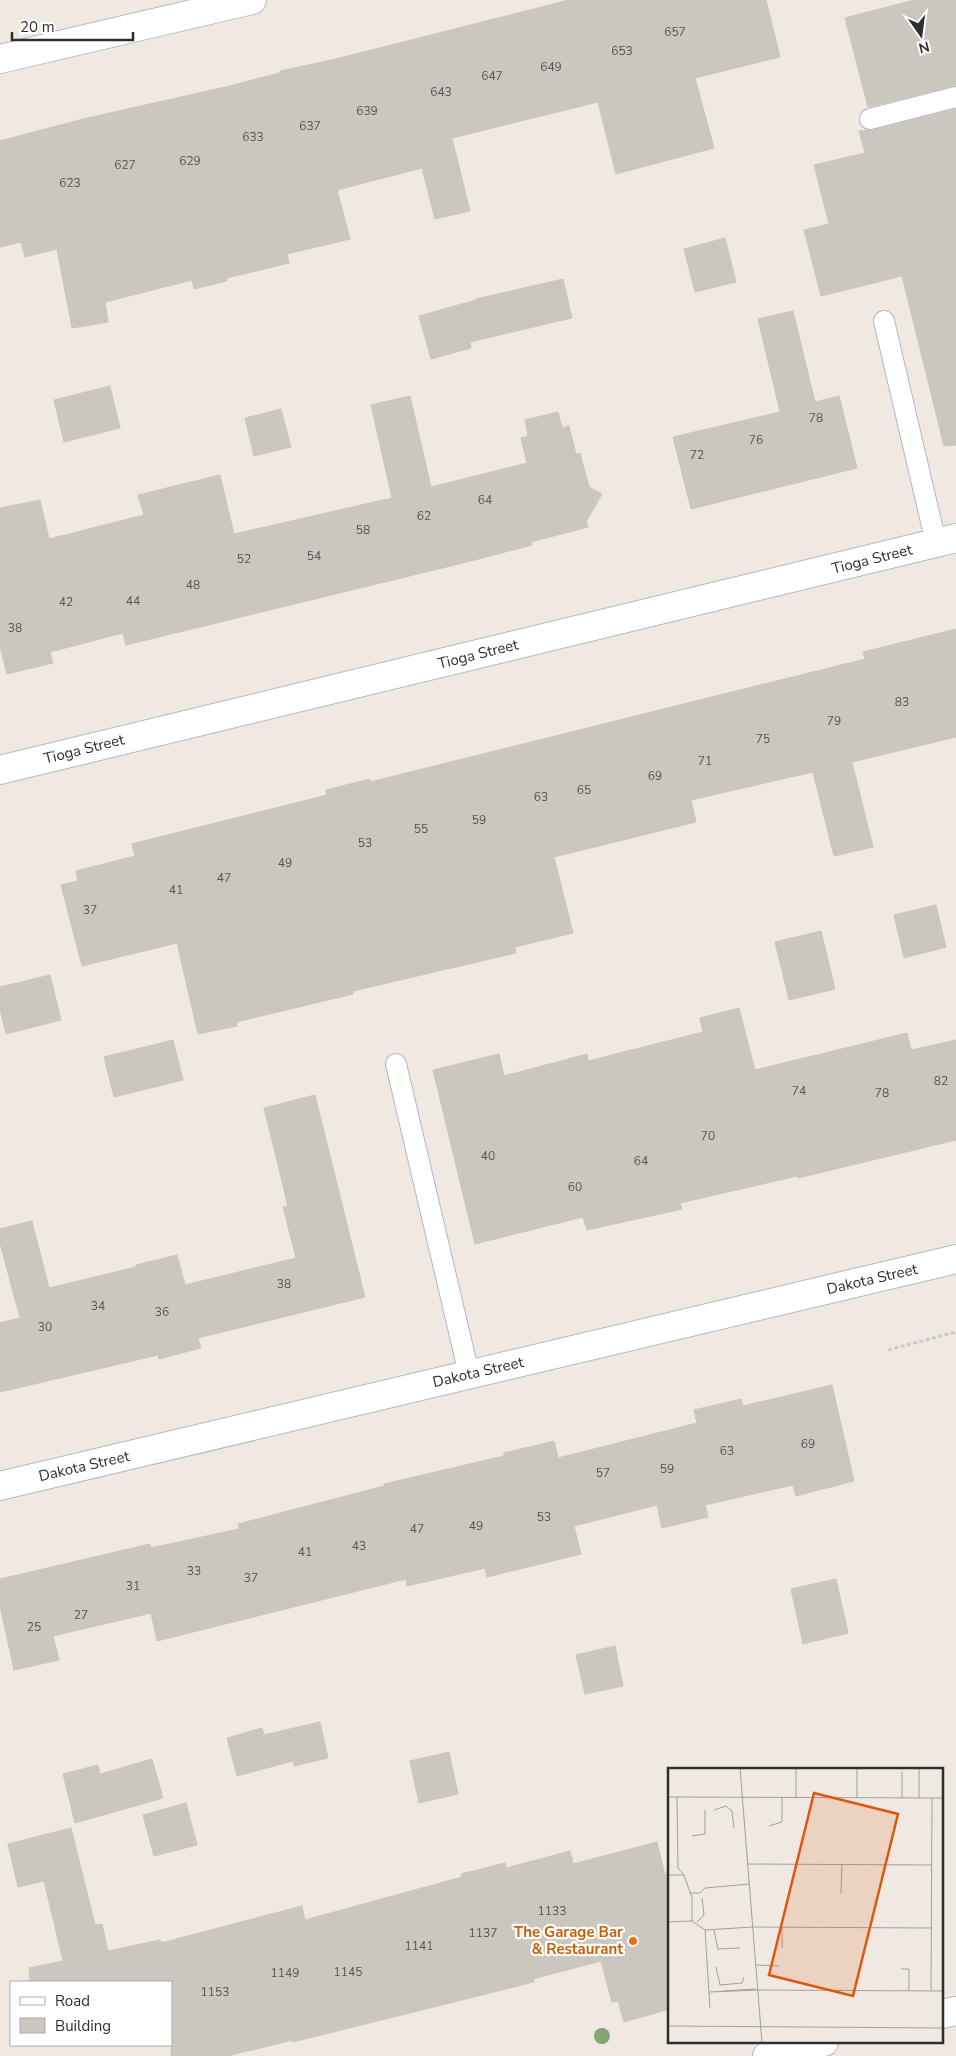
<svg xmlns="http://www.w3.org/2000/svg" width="956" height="2056" viewBox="0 0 956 2056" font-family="'Nunito Sans',sans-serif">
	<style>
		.building { fill: #cbc7bf; stroke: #cbc5ba }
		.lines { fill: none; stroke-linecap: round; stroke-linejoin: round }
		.lane-casing { stroke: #b4b7c1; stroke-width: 22 }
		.street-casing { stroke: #b4b7c1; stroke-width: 30 }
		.secondary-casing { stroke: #b4b7c1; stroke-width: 30 }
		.path { stroke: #c9c9c9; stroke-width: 3; stroke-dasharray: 4 2.5; stroke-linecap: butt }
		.lane { stroke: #fff; stroke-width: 20 }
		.street { stroke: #fff; stroke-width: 28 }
		.secondary { stroke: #fff; stroke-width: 28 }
		.tree { fill: #84a574 }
		.food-dot { fill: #e8710a; stroke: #fff; stroke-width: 2 }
		.labels { text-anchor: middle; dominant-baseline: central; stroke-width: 4.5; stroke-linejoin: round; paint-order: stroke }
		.number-label { font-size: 12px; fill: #555452 }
		.street-label { font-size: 15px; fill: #2e2e2e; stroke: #fff }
		.food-label { font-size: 15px; font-weight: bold; fill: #c56008; stroke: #fff; text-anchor: end }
		.inset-road { fill: none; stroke: #a29e99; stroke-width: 1 }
		.view { fill: #df570e; fill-opacity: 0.15; stroke: #df570e; stroke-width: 2.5 }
		.inset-edge { fill: none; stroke: #2e2e2e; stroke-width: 2.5 }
	</style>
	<rect width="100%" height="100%" fill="#efe9e1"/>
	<g class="building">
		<polygon points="569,0 766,0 780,57 695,78 714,148 616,174 598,102 452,138 470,211 435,219 422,168 337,190 350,239 287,254 289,263 227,278 227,281 194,289 192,280 105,302 108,322 72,328 57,249 25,257 21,242 0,247 0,141 83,119 221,88 280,73 280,71 332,60"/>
		<polygon points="914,0 956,0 956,85 868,107 845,18"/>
		<polygon points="956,109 956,445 944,446 902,276 821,296 804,230 829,224 814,165 865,153 859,131 873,130"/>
		<polygon points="725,238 736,282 695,292 684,249"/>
		<polygon points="563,279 572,318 470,342 471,348 431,359 419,316 476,300 476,299"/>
		<polygon points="793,311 815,402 839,396 857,468 691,509 673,437 780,412 758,319"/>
		<polygon points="110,386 120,428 64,442 54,400"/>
		<polygon points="410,396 431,487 527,463 521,438 528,436 525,420 558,412 562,428 569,426 576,454 580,453 589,487 602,494 586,522 588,527 531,542 532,545 471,561 126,645 123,633 50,652 53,663 7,674 0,646 0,508 40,500 49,539 144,515 138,495 220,475 234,534 392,498 371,405"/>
		<polygon points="281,409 291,447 254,456 245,418"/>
		<polygon points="956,629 956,737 852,762 873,847 834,856 813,772 691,800 696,822 554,857 573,933 515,947 516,953 353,991 353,994 236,1022 237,1026 198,1034 177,943 82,966 61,885 78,881 76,871 135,856 132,844 327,795 326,790 370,779 370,782 865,659 863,652"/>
		<polygon points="936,905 946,947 904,958 894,915"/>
		<polygon points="821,931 835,989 789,1000 775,942"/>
		<polygon points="50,975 61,1020 6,1034 0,1009 0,987"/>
		<polygon points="739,1008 755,1070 907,1033 911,1050 956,1040 956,1140 798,1178 797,1176 680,1203 682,1209 587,1230 583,1217 475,1244 433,1070 499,1054 504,1076 587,1054 588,1061 703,1032 700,1018"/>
		<polygon points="173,1040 183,1080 114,1097 104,1057"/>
		<polygon points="315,1095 365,1297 198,1338 201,1348 159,1359 158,1355 0,1392 0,1323 20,1318 0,1243 0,1229 32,1221 49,1288 136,1267 136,1265 177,1255 185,1285 296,1258 283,1207 288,1206 264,1108"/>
		<polygon points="832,1385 854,1481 796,1496 793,1485 705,1505 708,1517 662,1528 657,1505 574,1526 581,1554 487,1577 485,1568 407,1586 406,1579 157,1641 151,1613 53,1636 59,1660 14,1670 0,1606 0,1579 150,1544 151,1548 239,1529 238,1524 384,1486 384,1484 504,1456 504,1453 554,1441 558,1458 697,1423 694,1410 741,1399 743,1406"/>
		<polygon points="836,1579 848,1633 803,1644 791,1589"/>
		<polygon points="615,1646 623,1686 585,1694 576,1655"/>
		<polygon points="320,1722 328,1758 294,1766 293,1761 237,1776 227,1738 262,1728 264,1735"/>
		<polygon points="449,1752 458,1794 419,1803 410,1761"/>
		<polygon points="152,1759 163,1798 75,1823 63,1774 98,1765 100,1774"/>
		<polygon points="186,1803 197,1845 154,1856 143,1815"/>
		<polygon points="71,1828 95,1925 102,1924 108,1951 160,1940 161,1943 302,1906 305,1920 462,1877 461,1874 505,1863 506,1868 570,1851 573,1864 657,1842 665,1875 670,1873 670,2009 624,2022 618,2001 612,2002 601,1961 533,1979 534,1982 293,2042 293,2040 227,2056 171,2056 171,1982 30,1982 29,1968 63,1961 44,1881 18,1887 8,1844"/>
	</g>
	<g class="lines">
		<g class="lane-casing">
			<g id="lane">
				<polyline points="870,119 956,97"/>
				<polyline points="884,321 936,543"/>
				<polyline points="396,1064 469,1374"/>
			</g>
		</g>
		<g class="street-casing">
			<g id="street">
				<polyline points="0,59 252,0"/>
				<polyline points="0,770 956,538"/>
				<polyline points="0,1486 956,1259"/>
			</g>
		</g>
		<g class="secondary-casing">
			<g id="secondary">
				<polyline points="942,2014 956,2011"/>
				<polyline points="767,2056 824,2042"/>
			</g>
		</g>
		<polyline class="path" points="888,1350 956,1332"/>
		<use href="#lane" class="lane"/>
		<use href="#street" class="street"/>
		<use href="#secondary" class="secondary"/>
	</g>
	<circle class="tree" cx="602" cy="2036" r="8"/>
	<circle class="food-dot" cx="633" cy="1941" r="5"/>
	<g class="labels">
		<g class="number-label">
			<text x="675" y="32">657</text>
			<text x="622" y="51">653</text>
			<text x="551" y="67">649</text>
			<text x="492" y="76">647</text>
			<text x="441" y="92">643</text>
			<text x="367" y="111">639</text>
			<text x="310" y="126">637</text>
			<text x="253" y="137">633</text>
			<text x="190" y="161">629</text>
			<text x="125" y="165">627</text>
			<text x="70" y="183">623</text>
			<text x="816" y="418">78</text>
			<text x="756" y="440">76</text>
			<text x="697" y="455">72</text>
			<text x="485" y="500">64</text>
			<text x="424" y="516">62</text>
			<text x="363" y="530">58</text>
			<text x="314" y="556">54</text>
			<text x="244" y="559">52</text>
			<text x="193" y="585">48</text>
			<text x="133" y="601">44</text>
			<text x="66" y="602">42</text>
			<text x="15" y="628">38</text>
			<text x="902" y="702">83</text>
			<text x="834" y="721">79</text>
			<text x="763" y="739">75</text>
			<text x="705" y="761">71</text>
			<text x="655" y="776">69</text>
			<text x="584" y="790">65</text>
			<text x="541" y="797">63</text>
			<text x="479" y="820">59</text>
			<text x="421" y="829">55</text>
			<text x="365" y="843">53</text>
			<text x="285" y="863">49</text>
			<text x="224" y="878">47</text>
			<text x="176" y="890">41</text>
			<text x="90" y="910">37</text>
			<text x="941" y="1081">82</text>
			<text x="799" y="1091">74</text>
			<text x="882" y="1093">78</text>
			<text x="708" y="1136">70</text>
			<text x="488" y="1156">40</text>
			<text x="641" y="1161">64</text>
			<text x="575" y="1187">60</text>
			<text x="284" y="1284">38</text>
			<text x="98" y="1306">34</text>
			<text x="162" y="1312">36</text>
			<text x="45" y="1327">30</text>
			<text x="808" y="1444">69</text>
			<text x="727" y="1451">63</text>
			<text x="667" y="1469">59</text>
			<text x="603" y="1473">57</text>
			<text x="544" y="1517">53</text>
			<text x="476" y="1526">49</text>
			<text x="417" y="1529">47</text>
			<text x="359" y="1546">43</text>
			<text x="305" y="1552">41</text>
			<text x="194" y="1571">33</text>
			<text x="251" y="1578">37</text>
			<text x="133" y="1586">31</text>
			<text x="81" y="1615">27</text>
			<text x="34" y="1627">25</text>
			<text x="552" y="1911">1133</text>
			<text x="483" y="1933">1137</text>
			<text x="419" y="1946">1141</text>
			<text x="348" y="1972">1145</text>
			<text x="285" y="1973">1149</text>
			<text x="215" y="1992">1153</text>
		</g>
		<g class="street-label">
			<text transform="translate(872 559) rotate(-14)">Tioga Street</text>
			<text transform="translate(478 654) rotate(-14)">Tioga Street</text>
			<text transform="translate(84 749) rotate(-14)">Tioga Street</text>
			<text transform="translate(872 1279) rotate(-13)">Dakota Street</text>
			<text transform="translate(478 1372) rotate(-13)">Dakota Street</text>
			<text transform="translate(84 1466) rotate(-13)">Dakota Street</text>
		</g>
		<g class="food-label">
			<text x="623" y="1932">The Garage Bar<tspan x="623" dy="17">&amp; Restaurant</tspan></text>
		</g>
	</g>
	<g transform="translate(668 1768)">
		<rect width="275" height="275" fill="#efe9e1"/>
		<path class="inset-road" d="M72,0L94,275M0,29L275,30M128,29V0M189,30V0M234,30V4M251,30V0M46,42L58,38L64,43L66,60M101,58L114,54V29M24,68L37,66V42M79,96L264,97M0,107H16M22,125H32L37,120L81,116M173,125L174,96M24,153L37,162L42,240M0,154L24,153V130L16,107L10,100L9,29M29,154L36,147L34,130M37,162L84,159L263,160M46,162L50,181L72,180M114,180V159M87,197L111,198M48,199L52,217L74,215L76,209M233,201H241V223M55,223L88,221M263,223L264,30M42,224L89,222L275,223M0,258L275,260"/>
		<path class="view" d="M146,25L230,46L185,228L101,207Z"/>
		<rect width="275" height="275" class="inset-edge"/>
	</g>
	<rect x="10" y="1981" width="162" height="65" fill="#ffffff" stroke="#ababab"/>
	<rect x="20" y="1997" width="25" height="8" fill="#ffffff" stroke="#ababab"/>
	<text x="55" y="2006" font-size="15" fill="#2e2e2e">Road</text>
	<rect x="20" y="2018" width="25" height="15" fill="#cbc7bf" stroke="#ababab"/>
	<text x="55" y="2031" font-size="15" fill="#2e2e2e">Building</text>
	<g transform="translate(921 35) rotate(166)" stroke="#ffffff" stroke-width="4" paint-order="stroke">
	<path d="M0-4L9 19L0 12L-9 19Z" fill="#2e2e2e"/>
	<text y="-8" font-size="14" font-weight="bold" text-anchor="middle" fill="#2e2e2e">N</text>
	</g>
	<path d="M12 32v8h121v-8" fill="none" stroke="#2e2e2e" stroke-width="2.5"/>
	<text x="20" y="32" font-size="15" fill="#2e2e2e" stroke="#ffffff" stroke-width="4" paint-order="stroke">20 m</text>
</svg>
